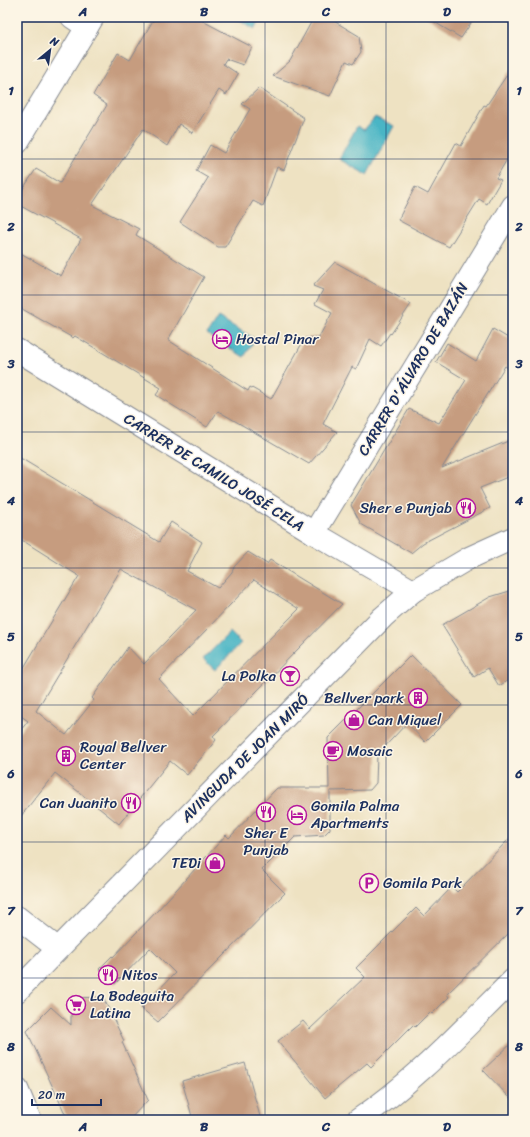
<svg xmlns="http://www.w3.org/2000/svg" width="530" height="1137" viewBox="0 0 530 1137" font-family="Sriracha,sans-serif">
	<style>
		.water { fill: #48b5c5; stroke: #327292 }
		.building { fill: #c69c7f; fill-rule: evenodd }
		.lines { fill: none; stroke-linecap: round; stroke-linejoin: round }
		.minor-casing { stroke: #848890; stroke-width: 24 }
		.tertiary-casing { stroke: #848890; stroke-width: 24 }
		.minor { stroke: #fff; stroke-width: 22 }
		.tertiary { stroke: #fff; stroke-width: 22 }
		.grid { fill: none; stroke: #1b2f5e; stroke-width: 1; stroke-opacity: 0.55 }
		.labels { text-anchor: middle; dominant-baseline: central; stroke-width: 3; stroke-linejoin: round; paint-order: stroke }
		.poi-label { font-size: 15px; fill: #1b2f5e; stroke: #fcf5e5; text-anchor: start }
		.street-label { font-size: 15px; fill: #1b2f5e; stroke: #fcf5e5 }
		.neatline { fill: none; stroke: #1b2f5e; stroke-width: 1.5 }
		.grid-label { font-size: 13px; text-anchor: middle; font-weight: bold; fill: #1b2f5e }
	</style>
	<rect width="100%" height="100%" fill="#fcf5e5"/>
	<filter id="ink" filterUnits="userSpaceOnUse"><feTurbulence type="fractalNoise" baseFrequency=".025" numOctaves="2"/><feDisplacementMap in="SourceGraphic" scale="8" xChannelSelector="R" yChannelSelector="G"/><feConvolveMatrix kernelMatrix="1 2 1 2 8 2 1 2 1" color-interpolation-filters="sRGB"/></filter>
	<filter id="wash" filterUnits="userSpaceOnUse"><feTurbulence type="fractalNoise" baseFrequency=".012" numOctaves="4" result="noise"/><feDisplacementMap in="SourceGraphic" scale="16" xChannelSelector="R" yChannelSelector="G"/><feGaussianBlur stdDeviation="0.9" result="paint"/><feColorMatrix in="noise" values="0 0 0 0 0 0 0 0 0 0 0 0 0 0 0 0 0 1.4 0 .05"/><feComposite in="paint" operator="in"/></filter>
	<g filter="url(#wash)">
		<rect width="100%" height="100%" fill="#eee2c2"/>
		<g class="water">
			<polygon points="235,17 263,17 255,29"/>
			<polygon points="375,117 394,126 367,175 339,159 357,126 364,130"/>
			<polygon points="218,317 255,339 244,357 207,334"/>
			<polygon points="230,632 241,643 215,670 203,659"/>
		</g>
		<g id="blocks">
			<g class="building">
				<polygon points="155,17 195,17 252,47 243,65 226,59 223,64 238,74 226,95 219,90 192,133 179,124 167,146 143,129 92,205 139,229 136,235 204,277 168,340 248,391 250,387 271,399 305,338 319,337 332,313 315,304 323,290 313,286 335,262 411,304 391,334 390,333 381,346 370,339 356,369 352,367 323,424 337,432 309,464 218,411 207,427 156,395 161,388 75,336 73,338 17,306 17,251 61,276 81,239 17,204 17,198 36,169 60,183 107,105 93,95 118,53 130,60"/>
				<polygon points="314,17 327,17 359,36 361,52 353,64 346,61 330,96 273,76 290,61"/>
				<polygon points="426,17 475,17 461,38"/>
				<polygon points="513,66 513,149 496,178 501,180 487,204 479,199 449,247 398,220 415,187 428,194 456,143 461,146 484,105 486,106"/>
				<polygon points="259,88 304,118 284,170 277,167 263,206 253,201 225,247 218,247 180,222 208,178 196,171 210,145 224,153 250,109 242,104"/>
				<polygon points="493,329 513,341 513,371 505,366 442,468 513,439 513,475 480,488 490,508 423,543 411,553 361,524 351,505 409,409 439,423 466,380 436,362 447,343 476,361"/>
				<path d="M17,456L159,542L171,522L202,542L187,571L218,588L232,572L234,567L248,552L267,564L270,560L342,604L213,736L216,740L187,775L170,761L119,824L55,773L17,821V735L28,721L17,713V679L79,576L17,537ZM121,569L196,610L144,664L128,647L92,698L94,700L66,735L36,711ZM254,580L299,609L193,716L159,679Z"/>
				<polygon points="513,590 513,677 499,686 488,668 474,677 442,625 490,597"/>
				<polygon points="411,655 462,705 425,742 407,723 377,755 376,783 370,790 330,791 330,829 324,835 295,837 262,870 285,893 158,1022 141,1008 175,973 150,948 115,984 99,969 112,956 113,957 157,911 226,835 229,838 277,788 329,788 328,738"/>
				<polygon points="513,835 513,929 447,994 449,997 432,1014 430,1012 415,1027 413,1025 371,1067 367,1063 325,1098 278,1041 303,1021 310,1029 365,977 356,968 416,908 424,916 452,887 457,892"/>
				<polygon points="103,997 124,1041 122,1042 148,1100 129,1120 68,1120 27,1031 51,1007 71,1025 71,998"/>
				<polygon points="513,1042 513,1101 483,1070"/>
				<polygon points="245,1063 261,1120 193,1120 182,1081"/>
			</g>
		</g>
	</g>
	<g filter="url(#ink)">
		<use href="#blocks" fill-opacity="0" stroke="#848890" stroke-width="1"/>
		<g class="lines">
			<g class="minor-casing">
				<g id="minor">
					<polyline points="72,17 87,27"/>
					<polyline points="314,533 513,206"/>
					<polyline points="17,917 57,948"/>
				</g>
			</g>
			<g class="tertiary-casing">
				<g id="tertiary">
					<polyline points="17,143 93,17"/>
					<polyline points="17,350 314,533 413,591"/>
					<polyline points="17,991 383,617 413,591 469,558 513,538"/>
					<polyline points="17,1089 30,1120"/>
					<path d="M358,1120C416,1081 463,1029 513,980"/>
				</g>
			</g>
			<use href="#minor" class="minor"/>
			<use href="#tertiary" class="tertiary"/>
		</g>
	</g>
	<path class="grid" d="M144,17V1120M265,17V1120M386,17V1120M17,159H513M17,295H513M17,432H513M17,568H513M17,705H513M17,842H513M17,978H513"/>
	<defs>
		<g id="hotel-ring" transform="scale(1)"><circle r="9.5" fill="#fcf5e5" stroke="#b5179e" stroke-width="1.5"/><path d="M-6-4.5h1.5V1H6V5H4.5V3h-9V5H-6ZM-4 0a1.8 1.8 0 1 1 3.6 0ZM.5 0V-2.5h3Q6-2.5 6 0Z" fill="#b5179e"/></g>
		<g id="restaurant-ring" transform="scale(1)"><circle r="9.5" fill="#fcf5e5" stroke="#b5179e" stroke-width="1.5"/><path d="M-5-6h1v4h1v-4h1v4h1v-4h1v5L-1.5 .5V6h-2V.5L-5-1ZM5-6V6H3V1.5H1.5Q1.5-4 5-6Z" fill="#b5179e"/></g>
		<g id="bar-ring" transform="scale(1)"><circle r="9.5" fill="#fcf5e5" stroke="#b5179e" stroke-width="1.5"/><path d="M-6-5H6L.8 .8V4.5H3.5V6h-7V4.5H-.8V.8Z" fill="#b5179e"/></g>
		<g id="building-ring" transform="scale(1)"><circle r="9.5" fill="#fcf5e5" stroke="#b5179e" stroke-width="1.5"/><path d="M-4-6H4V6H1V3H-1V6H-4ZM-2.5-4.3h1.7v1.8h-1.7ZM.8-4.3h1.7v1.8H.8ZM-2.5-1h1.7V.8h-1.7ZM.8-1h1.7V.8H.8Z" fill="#b5179e"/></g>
		<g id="shop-ring" transform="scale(1)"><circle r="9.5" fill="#fcf5e5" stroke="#b5179e" stroke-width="1.5"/><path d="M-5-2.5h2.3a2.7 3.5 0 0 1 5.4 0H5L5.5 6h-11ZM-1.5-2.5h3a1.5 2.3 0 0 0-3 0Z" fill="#b5179e"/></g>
		<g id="cafe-ring" transform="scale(1)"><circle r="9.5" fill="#fcf5e5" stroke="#b5179e" stroke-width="1.5"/><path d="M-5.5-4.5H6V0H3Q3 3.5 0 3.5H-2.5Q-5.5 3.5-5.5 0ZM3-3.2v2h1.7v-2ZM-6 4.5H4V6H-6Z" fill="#b5179e"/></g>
		<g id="parking-ring" transform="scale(1)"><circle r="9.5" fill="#fcf5e5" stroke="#b5179e" stroke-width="1.5"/><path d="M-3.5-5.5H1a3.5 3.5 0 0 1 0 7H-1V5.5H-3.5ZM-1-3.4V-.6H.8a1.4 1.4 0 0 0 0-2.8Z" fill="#b5179e"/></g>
		<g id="supermarket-ring" transform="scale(1)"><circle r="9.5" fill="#fcf5e5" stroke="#b5179e" stroke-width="1.5"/><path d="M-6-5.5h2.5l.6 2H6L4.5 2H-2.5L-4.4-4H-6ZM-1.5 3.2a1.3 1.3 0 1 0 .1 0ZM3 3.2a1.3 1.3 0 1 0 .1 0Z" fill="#b5179e"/></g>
	</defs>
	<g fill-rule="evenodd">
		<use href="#hotel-ring" x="222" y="339"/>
		<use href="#restaurant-ring" x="466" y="508"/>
		<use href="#bar-ring" x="290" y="676"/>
		<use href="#building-ring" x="418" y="698"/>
		<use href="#shop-ring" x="354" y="720"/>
		<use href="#cafe-ring" x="333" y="751"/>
		<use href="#building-ring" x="66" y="756"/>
		<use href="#restaurant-ring" x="131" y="803"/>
		<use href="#restaurant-ring" x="266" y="812"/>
		<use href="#hotel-ring" x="297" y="815"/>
		<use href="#shop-ring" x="215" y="863"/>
		<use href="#parking-ring" x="369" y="883"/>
		<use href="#restaurant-ring" x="108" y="975"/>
		<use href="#supermarket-ring" x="76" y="1005"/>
	</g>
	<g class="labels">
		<g class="poi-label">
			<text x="236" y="339">Hostal Pinar</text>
			<text x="452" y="508" text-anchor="end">Sher e Punjab</text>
			<text x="276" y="676" text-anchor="end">La Polka</text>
			<text x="404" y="698" text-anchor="end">Bellver park</text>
			<text x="368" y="720">Can Miquel</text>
			<text x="80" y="747">Royal Bellver<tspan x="80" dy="17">Center</tspan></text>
			<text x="347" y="751">Mosaic</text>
			<text x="117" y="803" text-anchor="end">Can Juanito</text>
			<text x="311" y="806">Gomila Palma<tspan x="311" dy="17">Apartments</tspan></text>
			<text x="266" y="833" text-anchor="middle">Sher E<tspan x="266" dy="17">Punjab</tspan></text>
			<text x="201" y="863" text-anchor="end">TEDi</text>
			<text x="383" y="883">Gomila Park</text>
			<text x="122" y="975">Nitos</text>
			<text x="90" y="996">La Bodeguita<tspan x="90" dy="17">Latina</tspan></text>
		</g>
		<g class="street-label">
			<text transform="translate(413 369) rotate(-59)">CARRER D'ÁLVARO DE BAZÁN</text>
			<text transform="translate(214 472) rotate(32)">CARRER DE CAMILO JOSÉ CELA</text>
			<text transform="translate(245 758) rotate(-45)">AVINGUDA DE JOAN MIRÓ</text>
		</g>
	</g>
	<rect width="530" height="1137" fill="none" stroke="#fcf5e5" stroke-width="44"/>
	<g transform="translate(50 50) rotate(29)" stroke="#fcf5e5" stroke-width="3" paint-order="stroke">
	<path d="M0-3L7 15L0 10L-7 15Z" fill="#1b2f5e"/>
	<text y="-6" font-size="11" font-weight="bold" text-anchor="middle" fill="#1b2f5e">N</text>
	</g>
	<path d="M32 1099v6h69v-6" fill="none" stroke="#1b2f5e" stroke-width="2"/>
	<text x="38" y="1099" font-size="12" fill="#1b2f5e" stroke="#fcf5e5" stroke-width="3" paint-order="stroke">20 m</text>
	<rect x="22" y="22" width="486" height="1093" class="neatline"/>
	<g class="grid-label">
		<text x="83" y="16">A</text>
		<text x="204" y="16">B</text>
		<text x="326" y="16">C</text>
		<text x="447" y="16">D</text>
		<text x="11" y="95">1</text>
		<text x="519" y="95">1</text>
		<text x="11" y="231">2</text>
		<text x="519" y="231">2</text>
		<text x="11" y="368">3</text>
		<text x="519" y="368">3</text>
		<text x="11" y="505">4</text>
		<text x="519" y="505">4</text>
		<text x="11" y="641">5</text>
		<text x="519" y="641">5</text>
		<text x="11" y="778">6</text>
		<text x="519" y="778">6</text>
		<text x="11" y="915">7</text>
		<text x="519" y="915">7</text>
		<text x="11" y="1051">8</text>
		<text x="519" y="1051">8</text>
		<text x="83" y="1131">A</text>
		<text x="204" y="1131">B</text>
		<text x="326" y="1131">C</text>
		<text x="447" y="1131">D</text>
	</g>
</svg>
